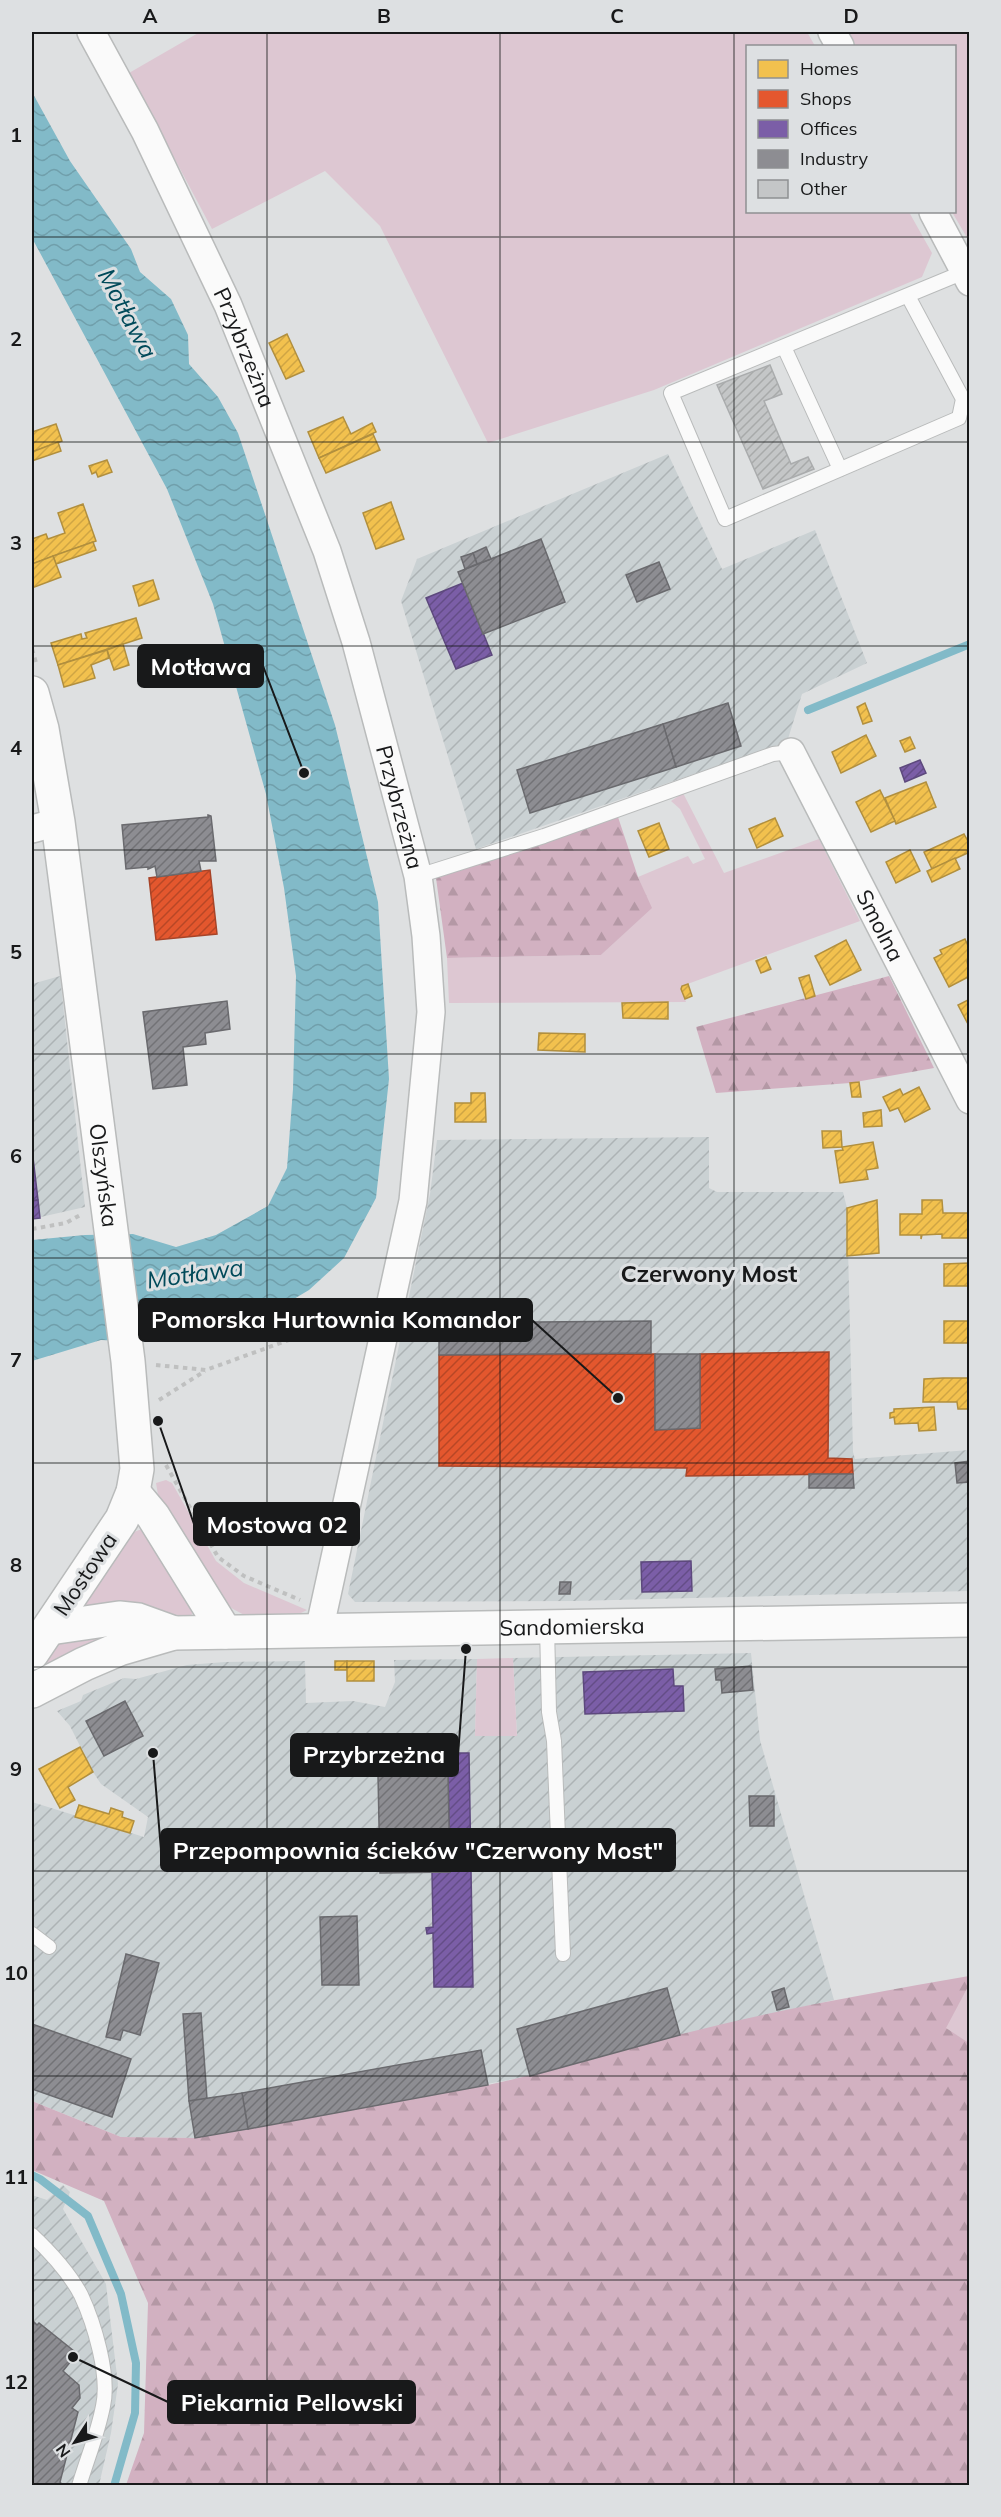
<svg xmlns="http://www.w3.org/2000/svg" width="1001" height="2517" viewBox="0 0 1001 2517" font-family="Mulish,sans-serif">
	<style>
		.industrial { fill: url(#industrial-furrows) }
		.green { fill: #ddc7d2 }
		.forest { fill: url(#forest-firs) }
		.water { fill: url(#water-waves) }
		.homes { fill: url(#homes-hatch); stroke: #b18f3e; stroke-width: 1.5 }
		.shops { fill: url(#shops-hatch); stroke: #a74428; stroke-width: 1.5 }
		.offices { fill: url(#offices-hatch); stroke: #5d497d; stroke-width: 1.5 }
		.industry { fill: url(#industry-hatch); stroke: #6a6a6e; stroke-width: 1.5 }
		.lines { fill: none; stroke-linecap: round; stroke-linejoin: round }
		.stream { stroke: #82bac8; stroke-width: 8 }
		.building { fill: url(#building-hatch); stroke: #aaacad; stroke-width: 1.5 }
		.service-casing { stroke: #b9bbbb; stroke-width: 16 }
		.minor-casing { stroke: #b9bbbb; stroke-width: 30 }
		.tertiary-casing { stroke: #b9bbbb; stroke-width: 36 }
		.path { stroke: #bfc0c0; stroke-width: 4; stroke-dasharray: 4.5 4.5; stroke-linecap: butt }
		.service { stroke: #fafafa; stroke-width: 14 }
		.minor { stroke: #fafafa; stroke-width: 27 }
		.tertiary { stroke: #fafafa; stroke-width: 33 }
		.grid { fill: none; stroke: #18191a; stroke-width: 1.5; stroke-opacity: 0.55 }
		.labels { text-anchor: middle; dominant-baseline: central; stroke-width: 6; stroke-linejoin: round; paint-order: stroke }
		.street-label { font-size: 22px; fill: #18191a; stroke: #dde0e2 }
		.water-label { font-size: 24px; font-style: italic; fill: #014a5a; stroke: #dde0e2 }
		.neighbourhood-label { font-size: 24px; font-weight: bold; fill: #18191a; stroke: #dde0e2 }
		.leader { fill: none; stroke: #18191a; stroke-width: 2 }
		.callout-dot { fill: #18191a; stroke: #dde0e2; stroke-width: 2 }
		.callout { fill: #18191a; stroke: #18191a; stroke-width: 2 }
		.callout-label { font-size: 24px; text-anchor: middle; font-weight: bold; fill: #fff }
		.neatline { fill: none; stroke: #18191a; stroke-width: 2 }
		.grid-label { font-size: 20px; text-anchor: middle; font-weight: bold; fill: #18191a }
	</style>
	<defs>
		<pattern id="industrial-furrows" width="10" height="10" patternUnits="userSpaceOnUse" patternTransform="scale(1.5)"><rect width="10" height="10" fill="#cad1d3"/><path d="M-1 1l2-2M0 10L10 0M9 11l2-2" fill="none" stroke="#adb3b5"/></pattern>
		<pattern id="forest-firs" width="22" height="20" patternUnits="userSpaceOnUse" patternTransform="scale(1.5)"><rect width="22" height="20" fill="#d2b1c1"/><path d="M5 1l3.5 6h-7zM16 11l3.5 6h-7z" fill="#b498a5"/></pattern>
		<pattern id="water-waves" width="16" height="10" patternUnits="userSpaceOnUse" patternTransform="scale(1.5)"><rect width="16" height="10" fill="#82bac8"/><path d="M0 5q4-4 8 0t8 0" fill="none" stroke="#709fab"/></pattern>
		<pattern id="homes-hatch" width="6" height="6" patternUnits="userSpaceOnUse" patternTransform="scale(1.5)"><rect width="6" height="6" fill="#f2c14e"/><path d="M-1 1l2-2M0 6l6-6M5 7l2-2" fill="none" stroke="#cfa544"/></pattern>
		<pattern id="shops-hatch" width="6" height="6" patternUnits="userSpaceOnUse" patternTransform="scale(1.5)"><rect width="6" height="6" fill="#e4572e"/><path d="M-1 1l2-2M0 6l6-6M5 7l2-2" fill="none" stroke="#b84726"/></pattern>
		<pattern id="offices-hatch" width="6" height="6" patternUnits="userSpaceOnUse" patternTransform="scale(1.5)"><rect width="6" height="6" fill="#7b5ea7"/><path d="M-1 1l2-2M0 6l6-6M5 7l2-2" fill="none" stroke="#644d87"/></pattern>
		<pattern id="industry-hatch" width="6" height="6" patternUnits="userSpaceOnUse" patternTransform="scale(1.5)"><rect width="6" height="6" fill="#8d8d92"/><path d="M-1 1l2-2M0 6l6-6M5 7l2-2" fill="none" stroke="#727276"/></pattern>
		<pattern id="building-hatch" width="6" height="6" patternUnits="userSpaceOnUse" patternTransform="scale(1.5)"><rect width="6" height="6" fill="#c4c6c7"/><path d="M-1 1l2-2M0 6l6-6M5 7l2-2" fill="none" stroke="#a8aaaa"/></pattern>
	</defs>
	<rect width="100%" height="100%" fill="#dee0e1"/>
	<g class="industrial">
		<polygon points="668,454 722,569 815,530 867,663 802,694 787,742 476,849 401,601 417,559"/>
		<polygon points="60,976 85,1207 32,1219 32,984"/>
		<polygon points="709,1137 709,1188 717,1192 843,1192 847,1208 853,1452 855,1459 969,1450 969,1591 574,1601 355,1602 348,1594 430,1194 437,1140"/>
		<polygon points="751,1653 760,1740 834,2000 680,2035 530,2076 195,2138 121,2137 32,2101 32,1802 144,1837 148,1817 101,1784 93,1772 70,1726 57,1711 81,1701 83,1695 124,1678 136,1679 187,1665 225,1662 305,1661 306,1703 353,1701 385,1707 395,1682 394,1660 477,1659 475,1736 517,1736 513,1658"/>
		<polygon points="63,2185 70,2192 63,2209 106,2284 118,2384 111,2433 99,2485 32,2485 32,2195 47,2200"/>
	</g>
	<g class="green">
		<polygon points="200,32 807,32 815,46 748,46 748,212 909,212 932,253 922,277 654,390 488,443 380,226 325,171 212,229 129,73"/>
		<polygon points="848,32 969,32 969,241 952,212 954,212 954,46 856,46"/>
		<polygon points="683,793 724,873 819,839 860,921 682,986 681,989 686,1002 449,1003 447,958 601,955 651,908 638,877 688,856 693,864 705,859 680,809 671,801"/>
		<polygon points="166,1480 172,1483 216,1561 244,1583 307,1610 295,1616 250,1618 233,1609 217,1597 169,1520 158,1495 156,1483"/>
		<polygon points="139,1530 146,1530 194,1607 191,1617 126,1607 79,1609 132,1533"/>
		<path d="M127,1627L32,1674C32,1664 41,1652 49,1646C58,1639 111,1630 127,1627Z"/>
		<polygon points="513,1658 517,1736 475,1736 477,1659"/>
		<polygon points="969,1985 969,2043 945,2028"/>
	</g>
	<g class="forest">
		<polygon points="618,817 638,877 652,908 601,955 447,958 436,878"/>
		<polygon points="889,976 934,1068 850,1083 716,1093 696,1027"/>
		<path d="M969,1976V1985L946,2028L969,2043V2485H126L144,2433L148,2303L104,2201L32,2170V2101L121,2137L195,2138L488,2085C552,2071 615,2052 678,2035C774,2010 872,1993 969,1976Z"/>
	</g>
	<polygon class="water" points="32,92 70,161 131,249 140,272 171,299 188,335 189,364 218,397 238,433 335,725 378,902 389,1079 376,1198 344,1258 309,1290 247,1327 146,1342 101,1340 32,1361 32,1240 85,1235 133,1234 176,1247 216,1235 268,1206 287,1168 293,1089 296,976 284,888 266,794 213,604 167,489 32,238"/>
	<g class="homes">
		<polygon points="287,334 304,371 286,379 269,343"/>
		<polygon points="343,417 351,434 372,423 376,432 319,458 308,432"/>
		<polygon points="56,424 62,441 32,452 32,432"/>
		<polygon points="373,434 380,450 326,473 319,458"/>
		<polygon points="58,442 61,451 32,461 32,452"/>
		<polygon points="107,460 112,472 98,477 96,472 92,474 89,466"/>
		<polygon points="391,502 404,539 376,549 363,513"/>
		<polygon points="83,504 96,541 32,564 32,539 46,534 48,539 65,533 58,513"/>
		<polygon points="93,542 96,550 56,564 53,556"/>
		<polygon points="53,556 61,577 32,588 32,564"/>
		<polygon points="153,580 159,599 139,606 133,586"/>
		<polygon points="136,618 142,638 58,665 51,643 81,634 82,639 87,638 85,633"/>
		<polygon points="123,644 129,665 114,670 107,650"/>
		<polygon points="107,650 109,658 91,665 95,678 64,687 58,665"/>
		<polygon points="865,703 872,721 863,724 857,707"/>
		<polygon points="866,735 876,756 841,773 832,752"/>
		<polygon points="910,737 915,748 905,752 900,741"/>
		<polygon points="926,782 936,807 896,824 885,798"/>
		<polygon points="880,790 895,821 871,832 856,802"/>
		<polygon points="775,818 783,836 757,848 749,829"/>
		<polygon points="659,823 669,849 649,857 638,831"/>
		<polygon points="964,834 970,845 970,852 932,869 924,852"/>
		<polygon points="910,850 920,871 896,883 886,862"/>
		<polygon points="955,858 960,869 932,882 927,871"/>
		<polygon points="965,939 970,950 970,960 967,961 970,976 949,987 934,958 942,954 940,950"/>
		<polygon points="846,940 861,970 830,985 815,956"/>
		<polygon points="766,957 771,969 761,973 756,961"/>
		<polygon points="809,975 815,996 806,999 799,978"/>
		<polygon points="688,984 692,996 685,999 681,989 682,986"/>
		<polygon points="970,999 970,1028 958,1005"/>
		<polygon points="668,1002 668,1019 623,1018 622,1003"/>
		<polygon points="539,1033 585,1034 585,1052 538,1050"/>
		<polygon points="859,1082 861,1097 852,1097 850,1083"/>
		<polygon points="919,1087 930,1109 905,1122 898,1108 890,1111 883,1097 900,1089 903,1095"/>
		<polygon points="471,1093 485,1093 486,1122 455,1122 455,1103 471,1103"/>
		<polygon points="881,1110 882,1126 864,1127 863,1113"/>
		<polygon points="822,1131 841,1131 842,1147 823,1148"/>
		<polygon points="873,1142 878,1168 866,1170 868,1179 840,1183 835,1151 843,1150 842,1147"/>
		<polygon points="877,1200 879,1253 847,1256 847,1208"/>
		<polygon points="922,1200 942,1200 943,1213 970,1213 970,1238 942,1238 942,1234 922,1235 921,1239 921,1235 900,1235 900,1214 922,1214"/>
		<polygon points="969,1263 969,1286 944,1286 944,1264"/>
		<rect x="944" y="1321" width="26" height="22"/>
		<polygon points="943,1378 970,1378 970,1409 958,1409 957,1402 923,1402 924,1379"/>
		<polygon points="934,1407 936,1430 919,1431 918,1423 895,1424 894,1417 890,1418 890,1413 894,1412 894,1409"/>
		<rect x="335" y="1661" width="12" height="9"/>
		<rect x="347" y="1661" width="27" height="20"/>
		<polygon points="80,1747 93,1772 68,1787 75,1800 60,1808 39,1769"/>
		<polygon points="79,1805 109,1814 111,1808 123,1812 122,1817 134,1821 130,1833 75,1817"/>
	</g>
	<g class="shops">
		<polygon points="210,870 217,934 156,940 149,878"/>
		<polygon points="829,1352 828,1458 852,1459 853,1474 686,1476 687,1468 439,1466 439,1355 655,1354 655,1430 700,1428 700,1354"/>
	</g>
	<g class="offices">
		<polygon points="463,583 492,655 456,669 426,598"/>
		<polygon points="920,760 926,773 905,782 900,768"/>
		<polygon points="32,1149 38,1200 32,1201"/>
		<polygon points="38,1200 40,1218 32,1219 32,1201"/>
		<polygon points="691,1561 692,1591 642,1592 641,1562"/>
		<polygon points="673,1669 674,1686 683,1686 684,1711 585,1714 583,1672"/>
		<polygon points="430,1753 469,1753 473,1987 434,1987 433,1933 427,1934 426,1928 433,1927 432,1872 450,1872 448,1774 431,1774"/>
	</g>
	<g class="industry">
		<polygon points="541,539 565,602 483,634 458,572"/>
		<polygon points="486,547 491,559 477,564 473,553"/>
		<polygon points="473,553 477,564 465,569 461,557"/>
		<polygon points="659,562 670,589 637,602 626,575"/>
		<polygon points="728,703 741,746 676,767 663,724"/>
		<polygon points="663,724 676,767 530,813 517,770"/>
		<polygon points="208,815 211,816 216,861 199,861 201,871 157,877 155,866 148,869 148,867 126,869 122,825 208,817"/>
		<polygon points="227,1001 230,1029 205,1033 206,1044 183,1047 187,1085 153,1089 143,1012"/>
		<polygon points="651,1321 651,1353 439,1355 439,1323"/>
		<polygon points="655,1354 700,1354 700,1428 655,1430"/>
		<polygon points="970,1461 970,1482 957,1483 955,1463"/>
		<polygon points="809,1474 853,1474 854,1488 809,1488"/>
		<polygon points="560,1582 571,1582 570,1594 559,1594"/>
		<polygon points="751,1666 753,1690 722,1693 721,1680 716,1680 715,1669"/>
		<polygon points="125,1701 143,1736 104,1756 86,1721"/>
		<polygon points="448,1774 450,1872 380,1873 378,1775"/>
		<polygon points="749,1796 774,1796 774,1826 750,1826"/>
		<polygon points="357,1916 359,1985 322,1985 320,1917"/>
		<polygon points="126,1954 159,1963 140,2035 123,2030 120,2040 106,2037"/>
		<polygon points="667,1988 680,2035 530,2076 517,2029"/>
		<polygon points="784,1988 789,2007 777,2010 772,1992"/>
		<polygon points="201,2013 207,2099 189,2101 183,2014"/>
		<polygon points="32,2024 131,2059 112,2117 32,2089"/>
		<polygon points="481,2050 488,2085 248,2129 242,2093"/>
		<polygon points="242,2093 248,2129 195,2138 189,2101"/>
		<polygon points="32,2320 37,2325 39,2323 74,2351 72,2353 75,2356 63,2371 79,2385 80,2398 72,2408 78,2412 60,2482 63,2486 32,2486"/>
	</g>
	<g class="lines">
		<g class="stream">
			<polyline points="808,710 970,644"/>
			<polyline points="32,2175 40,2179 88,2216 121,2294 136,2363 135,2413 114,2486"/>
		</g>
	</g>
	<polygon class="building" points="770,365 782,394 764,401 791,464 808,457 814,469 763,489 717,385"/>
	<g class="lines">
		<g class="service-casing">
			<g id="service">
				<polyline points="908,296 963,399 959,418 725,519 671,393 964,272"/>
				<polyline points="784,347 840,469"/>
				<polyline points="418,876 544,836 773,754 791,752"/>
				<polyline points="547,1627 549,1712 554,1741 563,1954"/>
				<polyline points="32,1934 49,1947"/>
				<path d="M32,2235C50,2252 69,2272 81,2295C94,2323 110,2375 103,2406C98,2433 87,2459 79,2486"/>
			</g>
		</g>
		<g class="minor-casing">
			<g id="minor">
				<path id="s1" d="M91,32L145,131L228,305L327,551L356,642L418,876L426,936L431,1012L413,1201L319,1631"/>
				<polyline points="832,32 840,46"/>
				<polyline points="933,212 970,282"/>
				<path id="s2" d="M791,752L970,1100"/>
				<polyline points="32,829 58,822"/>
			</g>
		</g>
		<g class="tertiary-casing">
			<g id="tertiary">
				<path id="s3" d="M32,693L42,729L58,822L128,1361L137,1469L133,1492L122,1519L32,1653"/>
				<polyline points="133,1492 153,1516 225,1632"/>
				<polyline points="50,1628 119,1618 138,1620 174,1633"/>
				<path id="s4" d="M32,1691L84,1664L119,1649L174,1633L970,1620"/>
			</g>
		</g>
		<g class="path">
			<polyline points="32,649 37,666"/>
			<polyline points="32,1229 66,1223 82,1214"/>
			<polyline points="156,1365 206,1370 363,1313"/>
			<polyline points="159,1400 205,1371"/>
			<polyline points="166,1465 218,1557 244,1576 300,1600"/>
		</g>
		<use href="#service" class="service"/>
		<use href="#minor" class="minor"/>
		<use href="#tertiary" class="tertiary"/>
	</g>
	<path class="grid" d="M267,32V2486M500,32V2486M734,32V2486M32,237H970M32,442H970M32,646H970M32,850H970M32,1054H970M32,1258H970M32,1463H970M32,1667H970M32,1871H970M32,2076H970M32,2280H970"/>
	<g class="labels">
		<g class="street-label">
			<text stroke="none"><textPath href="#s1" startOffset="351">Przybrzeżna</textPath></text>
			<text stroke="none"><textPath href="#s1" startOffset="837">Przybrzeżna</textPath></text>
			<text stroke="none"><textPath href="#s2" startOffset="195">Smolna</textPath></text>
			<text stroke="none"><textPath href="#s3" startOffset="488">Olszyńska</textPath></text>
			<text transform="translate(85 1574) rotate(-56)">Mostowa</text>
			<text stroke="none"><textPath href="#s4" startOffset="552">Sandomierska</textPath></text>
		</g>
		<g class="water-label">
			<text transform="translate(128 313) rotate(62)">Motława</text>
			<text transform="translate(195 1273) rotate(-8)">Motława</text>
		</g>
		<g class="neighbourhood-label">
			<text x="709" y="1273">Czerwony Most</text>
		</g>
	</g>
	<path class="leader" d="M304 773L263 666M618 1398L532 1320M158 1421L194 1524M466 1649L458 1755M153 1753L161 1850M73 2357L168 2402"/>
	<g class="callout-dot">
		<circle cx="304" cy="773" r="6"/>
		<circle cx="618" cy="1398" r="6"/>
		<circle cx="158" cy="1421" r="6"/>
		<circle cx="466" cy="1649" r="6"/>
		<circle cx="153" cy="1753" r="6"/>
		<circle cx="73" cy="2357" r="6"/>
	</g>
	<g class="callout">
		<rect x="138" y="645" width="125" height="42" rx="6"/>
		<rect x="139" y="1299" width="393" height="42" rx="6"/>
		<rect x="194" y="1503" width="165" height="42" rx="6"/>
		<rect x="291" y="1734" width="167" height="42" rx="6"/>
		<rect x="161" y="1829" width="514" height="42" rx="6"/>
		<rect x="168" y="2381" width="247" height="42" rx="6"/>
	</g>
	<g class="callout-label">
		<text x="201" y="675">Motława</text>
		<text x="336" y="1328">Pomorska Hurtownia Komandor</text>
		<text x="277" y="1533">Mostowa 02</text>
		<text x="374" y="1763">Przybrzeżna</text>
		<text x="418" y="1859">Przepompownia ścieków "Czerwony Most"</text>
		<text x="292" y="2411">Piekarnia Pellowski</text>
	</g>
	<rect width="1001" height="2517" fill="none" stroke="#dde0e2" stroke-width="66"/>
	<rect x="746" y="45" width="210" height="168" fill="#dde0e2" stroke="#8e9092" stroke-width="1.5"/>
	<rect x="758" y="60" width="30" height="18" fill="#f2c14e" stroke="#8e9092" stroke-width="1.5"/>
	<text x="800" y="75" font-size="18" fill="#18191a">Homes</text>
	<rect x="758" y="90" width="30" height="18" fill="#e4572e" stroke="#8e9092" stroke-width="1.5"/>
	<text x="800" y="105" font-size="18" fill="#18191a">Shops</text>
	<rect x="758" y="120" width="30" height="18" fill="#7b5ea7" stroke="#8e9092" stroke-width="1.5"/>
	<text x="800" y="135" font-size="18" fill="#18191a">Offices</text>
	<rect x="758" y="150" width="30" height="18" fill="#8d8d92" stroke="#8e9092" stroke-width="1.5"/>
	<text x="800" y="165" font-size="18" fill="#18191a">Industry</text>
	<rect x="758" y="180" width="30" height="18" fill="#c4c6c7" stroke="#8e9092" stroke-width="1.5"/>
	<text x="800" y="195" font-size="18" fill="#18191a">Other</text>
	<g transform="translate(75 2442) rotate(234)" stroke="#dde0e2" stroke-width="4.5" paint-order="stroke">
	<path d="M0-4.5L10 22L0 15L-10 22Z" fill="#18191a"/>
	<text y="-9" font-size="16" font-weight="bold" text-anchor="middle" fill="#18191a">N</text>
	</g>
	<rect x="33" y="33" width="935" height="2451" class="neatline"/>
	<g class="grid-label">
		<text x="150" y="23">A</text>
		<text x="384" y="23">B</text>
		<text x="617" y="23">C</text>
		<text x="851" y="23">D</text>
		<text x="16" y="142">1</text>
		<text x="16" y="346">2</text>
		<text x="16" y="550">3</text>
		<text x="16" y="755">4</text>
		<text x="16" y="959">5</text>
		<text x="16" y="1163">6</text>
		<text x="16" y="1367">7</text>
		<text x="16" y="1572">8</text>
		<text x="16" y="1776">9</text>
		<text x="16" y="1980">10</text>
		<text x="16" y="2184">11</text>
		<text x="16" y="2389">12</text>
	</g>
</svg>
